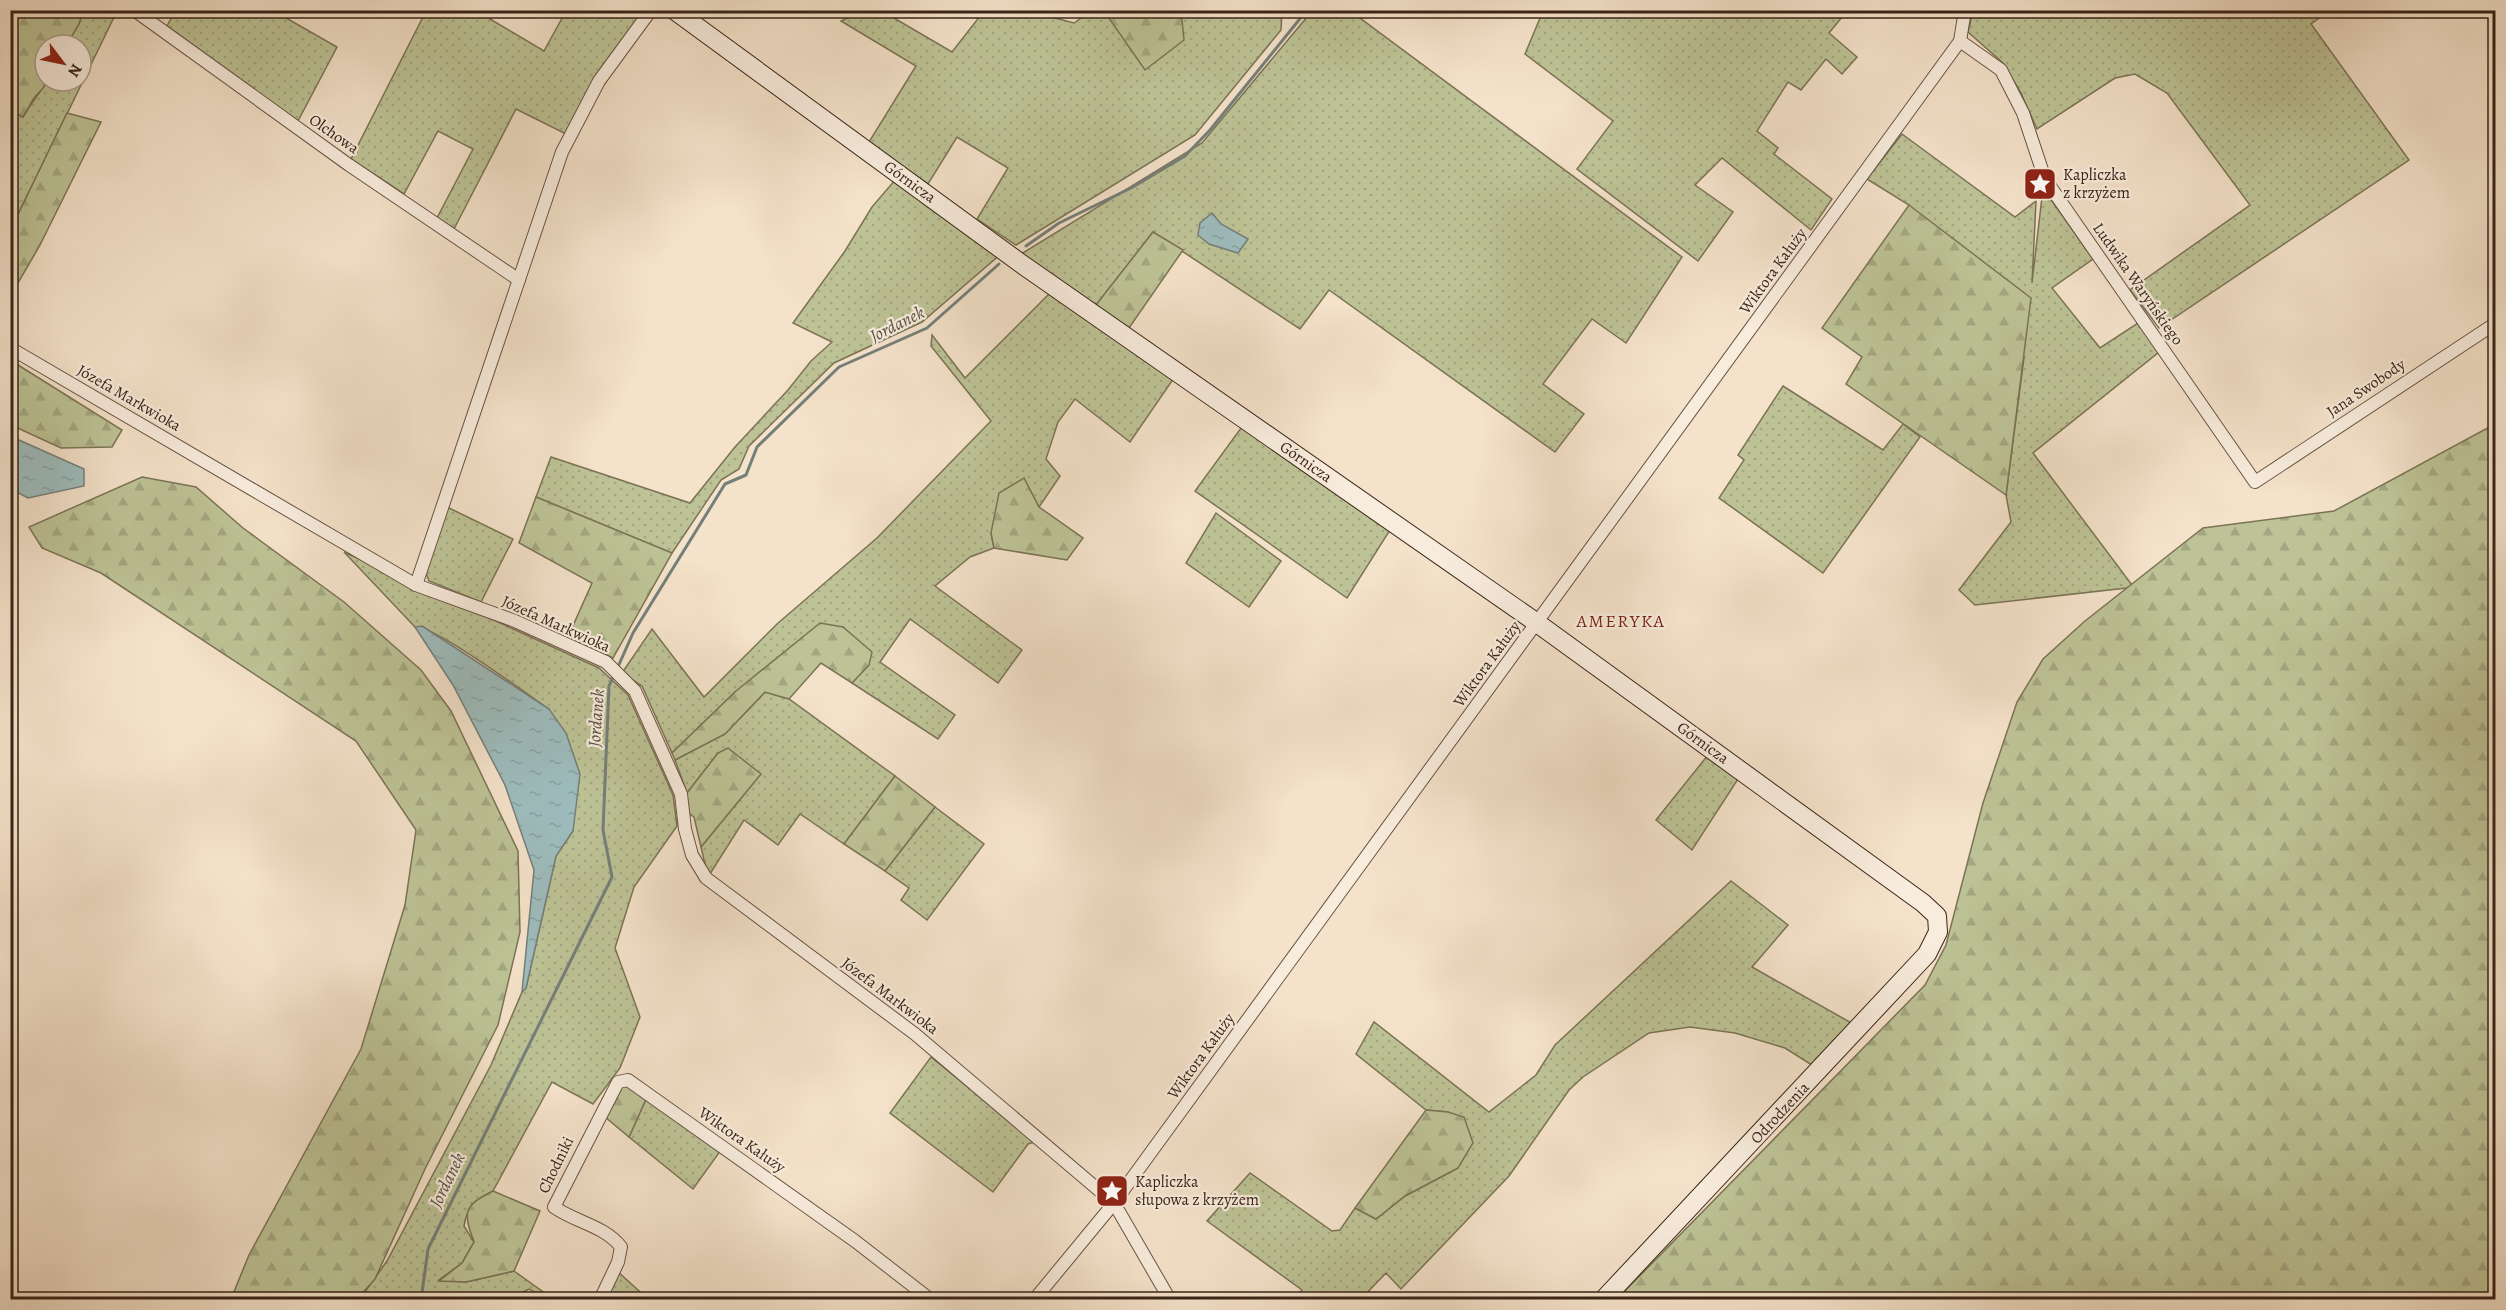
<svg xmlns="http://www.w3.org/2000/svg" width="2506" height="1310" viewBox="0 0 2506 1310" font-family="Alegreya,serif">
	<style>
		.grass { fill: url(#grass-dots); stroke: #7b7356; stroke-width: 1.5 }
		.forest { fill: url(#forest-firs); stroke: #7b7356; stroke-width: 1.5 }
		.water { fill: url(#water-ripples); stroke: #757f7a; stroke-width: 1.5 }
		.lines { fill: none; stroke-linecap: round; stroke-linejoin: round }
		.stream { stroke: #757f7a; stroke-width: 3 }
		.street-casing { stroke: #685343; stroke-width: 14 }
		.secondary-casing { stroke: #392316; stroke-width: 20 }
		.street { stroke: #f8ecdd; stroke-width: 12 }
		.secondary { stroke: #f8ecdd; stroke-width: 18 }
		.labels { text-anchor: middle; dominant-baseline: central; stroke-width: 4.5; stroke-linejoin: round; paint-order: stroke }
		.street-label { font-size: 16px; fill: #392316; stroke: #f8ecdd }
		.poi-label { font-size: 16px; fill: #392316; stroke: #f8ecdd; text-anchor: start }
		.water-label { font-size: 18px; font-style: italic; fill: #575148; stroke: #f8ecdd }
		.neighbourhood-label { font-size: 18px; letter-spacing: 1.5px; fill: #7a1f14; stroke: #f8ecdd }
	</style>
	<defs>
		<pattern id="grass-dots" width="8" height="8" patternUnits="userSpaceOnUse" patternTransform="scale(1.5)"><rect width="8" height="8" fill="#bdc396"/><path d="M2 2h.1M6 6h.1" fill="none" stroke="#a3a781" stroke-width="1.8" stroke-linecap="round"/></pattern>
		<pattern id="forest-firs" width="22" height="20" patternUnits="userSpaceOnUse" patternTransform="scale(1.5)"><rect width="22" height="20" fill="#bdc396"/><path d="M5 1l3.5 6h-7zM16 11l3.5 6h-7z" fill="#a3a781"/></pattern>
		<pattern id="water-ripples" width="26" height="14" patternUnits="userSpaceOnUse" patternTransform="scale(1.5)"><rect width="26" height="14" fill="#9dbcbd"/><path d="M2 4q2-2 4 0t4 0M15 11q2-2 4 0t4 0" fill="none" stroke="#88a1a2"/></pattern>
	</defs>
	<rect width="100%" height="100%" fill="#f4e2ca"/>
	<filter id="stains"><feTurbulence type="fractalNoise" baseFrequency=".00333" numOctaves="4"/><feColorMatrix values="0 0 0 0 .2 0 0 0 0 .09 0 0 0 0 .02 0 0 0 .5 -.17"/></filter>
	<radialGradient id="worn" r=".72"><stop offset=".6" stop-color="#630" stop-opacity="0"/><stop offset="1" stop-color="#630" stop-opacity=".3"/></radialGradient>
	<g class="grass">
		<polygon points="1366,10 1360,18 1682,257 1626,343 1592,319 1543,384 1584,414 1555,452 1329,290 1300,329 1153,232 1096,305 1021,254 1202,143 1312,11"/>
		<path d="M83,11H117L11,229V111L23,117C28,107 43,90 46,81H81V45H54L79,24Z"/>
		<polygon points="175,11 274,11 337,47 298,121 167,26"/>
		<polygon points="426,11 495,11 490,19 544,51 566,11 644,11 601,68 566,134 516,109 454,229 437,218 473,149 438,131 404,194 351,159"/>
		<polygon points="862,11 882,11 952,52 984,11 1028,11 1074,23 1091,11 1282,11 1281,30 1195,135 1016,245 977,219 1008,168 957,137 928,184 869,142 916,66 841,21"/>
		<polygon points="1543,11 1847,11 1829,33 1857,57 1842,74 1826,59 1801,90 1788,82 1757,131 1778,148 1774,154 1832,199 1811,230 1722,158 1695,185 1733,212 1698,261 1577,169 1613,121 1525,54"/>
		<polygon points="1973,11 2329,11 2311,24 2409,160 2159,328 2130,290 2250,205 2167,93 2135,74 2115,78 2037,129 2021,93 2003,63 1968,32"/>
		<polygon points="1902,134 2015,217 2036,201 2032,283 2042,197 2047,194 2093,259 2052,288 2100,348 2138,323 2159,352 2033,453 2132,585 2127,588 1975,605 1959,590 2011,522 2006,495 2024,358 1909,205 1867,179"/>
		<polygon points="896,179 1002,253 922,322 834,363 749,446 739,469 721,480 672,553 536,497 551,457 690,503 735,447 788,390 811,361 832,342 793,323 845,251 872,207"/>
		<polygon points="1053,290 1176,375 1130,442 1075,399 1058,422 1046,459 1060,476 1039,507 1024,479 991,533 994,548 970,557 935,586 1022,650 998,683 910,619 880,662 955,715 938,739 852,683 869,665 843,627 736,691 672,753 642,686 622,673 652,629 704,697 777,624 877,538 991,421 931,346 932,335 965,378"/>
		<polygon points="1783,386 1883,450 1903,424 1920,437 1823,573 1719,498 1744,460 1738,455"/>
		<polygon points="1244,424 1390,530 1347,598 1195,491"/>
		<polygon points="447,507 513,539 481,602 429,581 426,573"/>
		<polygon points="1216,513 1281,561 1249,607 1186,563"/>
		<path d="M344,552L599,668L628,695L673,795L677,826L634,887L615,948L640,1017L620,1068L593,1104L552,1082L493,1191C474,1201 468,1204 464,1226L474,1242L462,1263L439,1280L466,1282L514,1271L553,1299H547L529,1289L509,1299H360L387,1261L491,1065L522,992L526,988L556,856L573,831L549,709C527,694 434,625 415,627Z"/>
		<polygon points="765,692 789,699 895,776 844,844 800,814 778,845 744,820 708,877 701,847 760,774 718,753 687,793 675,760 725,734"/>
		<polygon points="1708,755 1740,776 1692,850 1656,820"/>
		<polygon points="935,807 984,844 927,920 901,900 909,888 885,871"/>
		<polygon points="1731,881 1788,925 1752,967 1855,1025 1815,1067 1785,1048 1735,1033 1690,1027 1649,1033 1583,1077 1569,1090 1509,1176 1401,1289 1386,1273 1361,1299 1293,1299 1302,1290 1207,1221 1250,1173 1332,1231 1340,1230 1355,1208 1376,1219 1405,1196 1458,1168 1448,1112 1426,1110 1356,1054 1374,1022 1489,1112 1536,1075 1555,1045"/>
		<polygon points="931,1057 1035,1142 1028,1144 993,1192 890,1113"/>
		<polygon points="647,1097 721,1150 693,1189 629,1137"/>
		<polygon points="617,1271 648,1299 606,1300"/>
	</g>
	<g class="forest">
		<polygon points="10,11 29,11 33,13 35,11 83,11 79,24 69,41 45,45 44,87 34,98 23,117 11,111"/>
		<polygon points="1104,11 1175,11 1182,20 1184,40 1145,70"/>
		<polygon points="67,113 101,122 40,245 11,295 11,229"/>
		<polygon points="1909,205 2031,298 2006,495 1846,384 1862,357 1822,328"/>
		<polygon points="1153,232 1183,250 1129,328 1096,305"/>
		<polygon points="10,360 122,430 112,447 61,448 11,425"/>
		<polygon points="2495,424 2495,1299 1616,1300 1925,985 1946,945 1983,803 2017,702 2043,659 2085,621 2203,528 2334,511"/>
		<polygon points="142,477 196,487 243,528 344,602 421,670 451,711 518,851 520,932 498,1025 425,1169 375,1279 357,1299 231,1299 249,1255 361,1049 405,905 416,830 356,741 101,573 42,548 29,527"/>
		<polygon points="1024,478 1039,507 1083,538 1067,560 994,548 991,533 999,493"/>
		<polygon points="536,497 672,553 613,658 568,637 592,583 519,543"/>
		<polygon points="820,623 843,627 872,652 869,665 852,683 821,663 789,699 765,692 725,734 675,760 672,753 736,691"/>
		<polygon points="728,748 761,774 701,847 694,817 687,812 687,793 718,753"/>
		<polygon points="895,776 935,807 885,871 844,844"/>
		<polygon points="627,1083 647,1097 629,1137 604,1116 620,1086"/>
		<polygon points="1426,1110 1448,1112 1464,1117 1473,1143 1458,1168 1405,1196 1376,1219 1355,1208"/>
		<path d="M493,1191L540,1211L514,1271L466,1282L439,1281L462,1263L474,1242C463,1212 463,1206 493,1191Z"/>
	</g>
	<g class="water">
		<polygon points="1212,213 1221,224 1248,239 1238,253 1209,244 1198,235 1200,223"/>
		<polygon points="10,436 84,469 84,486 28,498 11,489"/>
		<polygon points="422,626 549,709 566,733 580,774 573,831 556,856 526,988 522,992 534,870 505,785 453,685 415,627"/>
	</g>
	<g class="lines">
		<g class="stream">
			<polyline points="1026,246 1059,223 1131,188 1185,156 1210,130 1307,10"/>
			<polyline points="617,669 633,633 725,484 746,475 757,447 839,367 927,328 999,264"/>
			<polyline points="421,1300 428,1249 612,877 603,830 609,686 614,675"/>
		</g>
		<g class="street-casing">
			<g id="street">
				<polyline points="134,10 349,165 519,280"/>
				<polyline points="1960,41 2001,70 2023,113 2045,179 2255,482 2496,323"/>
				<polyline points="10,348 416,585 515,621 606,662 635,691 681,794 685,829 692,855 706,878 915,1034 1114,1203 1170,1300"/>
				<polyline points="416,585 562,152 599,81 651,10"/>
				<path d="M600,1300L618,1262L621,1247C605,1226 575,1222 554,1207L618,1082L628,1080L855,1241L931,1300"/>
				<polyline points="1034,1300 1114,1203 1960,41 1965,10"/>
			</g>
		</g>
		<g class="secondary-casing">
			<polyline id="secondary" points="674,10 1023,265 1537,623 1923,903 1937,916 1938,932 1927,954 1603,1300"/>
		</g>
		<use href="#street" class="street"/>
		<use href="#secondary" class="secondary"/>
	</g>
	<defs>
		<g id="sight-square" transform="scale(1.725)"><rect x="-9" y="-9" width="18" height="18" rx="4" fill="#8f2418" stroke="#f8ecdd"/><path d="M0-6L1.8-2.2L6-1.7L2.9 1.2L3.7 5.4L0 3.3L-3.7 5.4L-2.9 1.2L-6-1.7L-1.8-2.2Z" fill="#fff"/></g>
	</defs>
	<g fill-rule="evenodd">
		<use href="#sight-square" x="2040" y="184"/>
		<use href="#sight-square" x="1112" y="1191"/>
	</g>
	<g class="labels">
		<g class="street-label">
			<text transform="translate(334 134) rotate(35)">Olchowa</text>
			<text transform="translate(910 182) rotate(36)">Górnicza</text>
			<text transform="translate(1773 271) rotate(-54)">Wiktora Kałuży</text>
			<text transform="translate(2138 284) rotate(55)">Ludwika Waryńskiego</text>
			<text transform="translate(2366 388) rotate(-34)">Jana Swobody</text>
			<text transform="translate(129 398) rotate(30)">Józefa Markwioka</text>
			<text transform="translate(1306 462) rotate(35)">Górnicza</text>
			<text transform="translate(556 624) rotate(24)">Józefa Markwioka</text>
			<text transform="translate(1487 664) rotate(-54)">Wiktora Kałuży</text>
			<text transform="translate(1703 743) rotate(36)">Górnicza</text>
			<text transform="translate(890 996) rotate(37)">Józefa Markwioka</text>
			<text transform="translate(1201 1056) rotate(-54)">Wiktora Kałuży</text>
			<text transform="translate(1780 1113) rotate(-47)">Odrodzenia</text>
			<text transform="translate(742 1140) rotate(35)">Wiktora Kałuży</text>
			<text transform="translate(556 1165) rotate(-64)">Chodniki</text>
		</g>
		<g class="poi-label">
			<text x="2063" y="175">Kapliczka<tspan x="2063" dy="18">z krzyżem</tspan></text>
			<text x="1135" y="1182">Kapliczka<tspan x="1135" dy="18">słupowa z krzyżem</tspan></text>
		</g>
		<g class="water-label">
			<text transform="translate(897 324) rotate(-27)">Jordanek</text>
			<text transform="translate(596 718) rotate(-86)">Jordanek</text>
			<text transform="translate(447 1180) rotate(-64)">Jordanek</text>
		</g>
		<g class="neighbourhood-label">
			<text x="1621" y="621">AMERYKA</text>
		</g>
	</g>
	<rect width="2506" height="1310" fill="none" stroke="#f4e2ca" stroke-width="36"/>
	<rect x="12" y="12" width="2482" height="1286" fill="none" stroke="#392316" stroke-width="3"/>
	<rect x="18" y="18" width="2470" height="1274" fill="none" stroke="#392316" stroke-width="1.5"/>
	<g transform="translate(63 63) rotate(122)"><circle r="28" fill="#f8ecdd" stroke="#ac9c8d" stroke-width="1.5"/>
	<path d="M0-4.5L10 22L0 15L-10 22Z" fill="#8f2418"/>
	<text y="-9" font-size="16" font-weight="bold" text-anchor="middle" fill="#392316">N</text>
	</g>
	<rect width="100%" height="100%" filter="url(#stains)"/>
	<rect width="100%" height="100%" fill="url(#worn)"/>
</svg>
